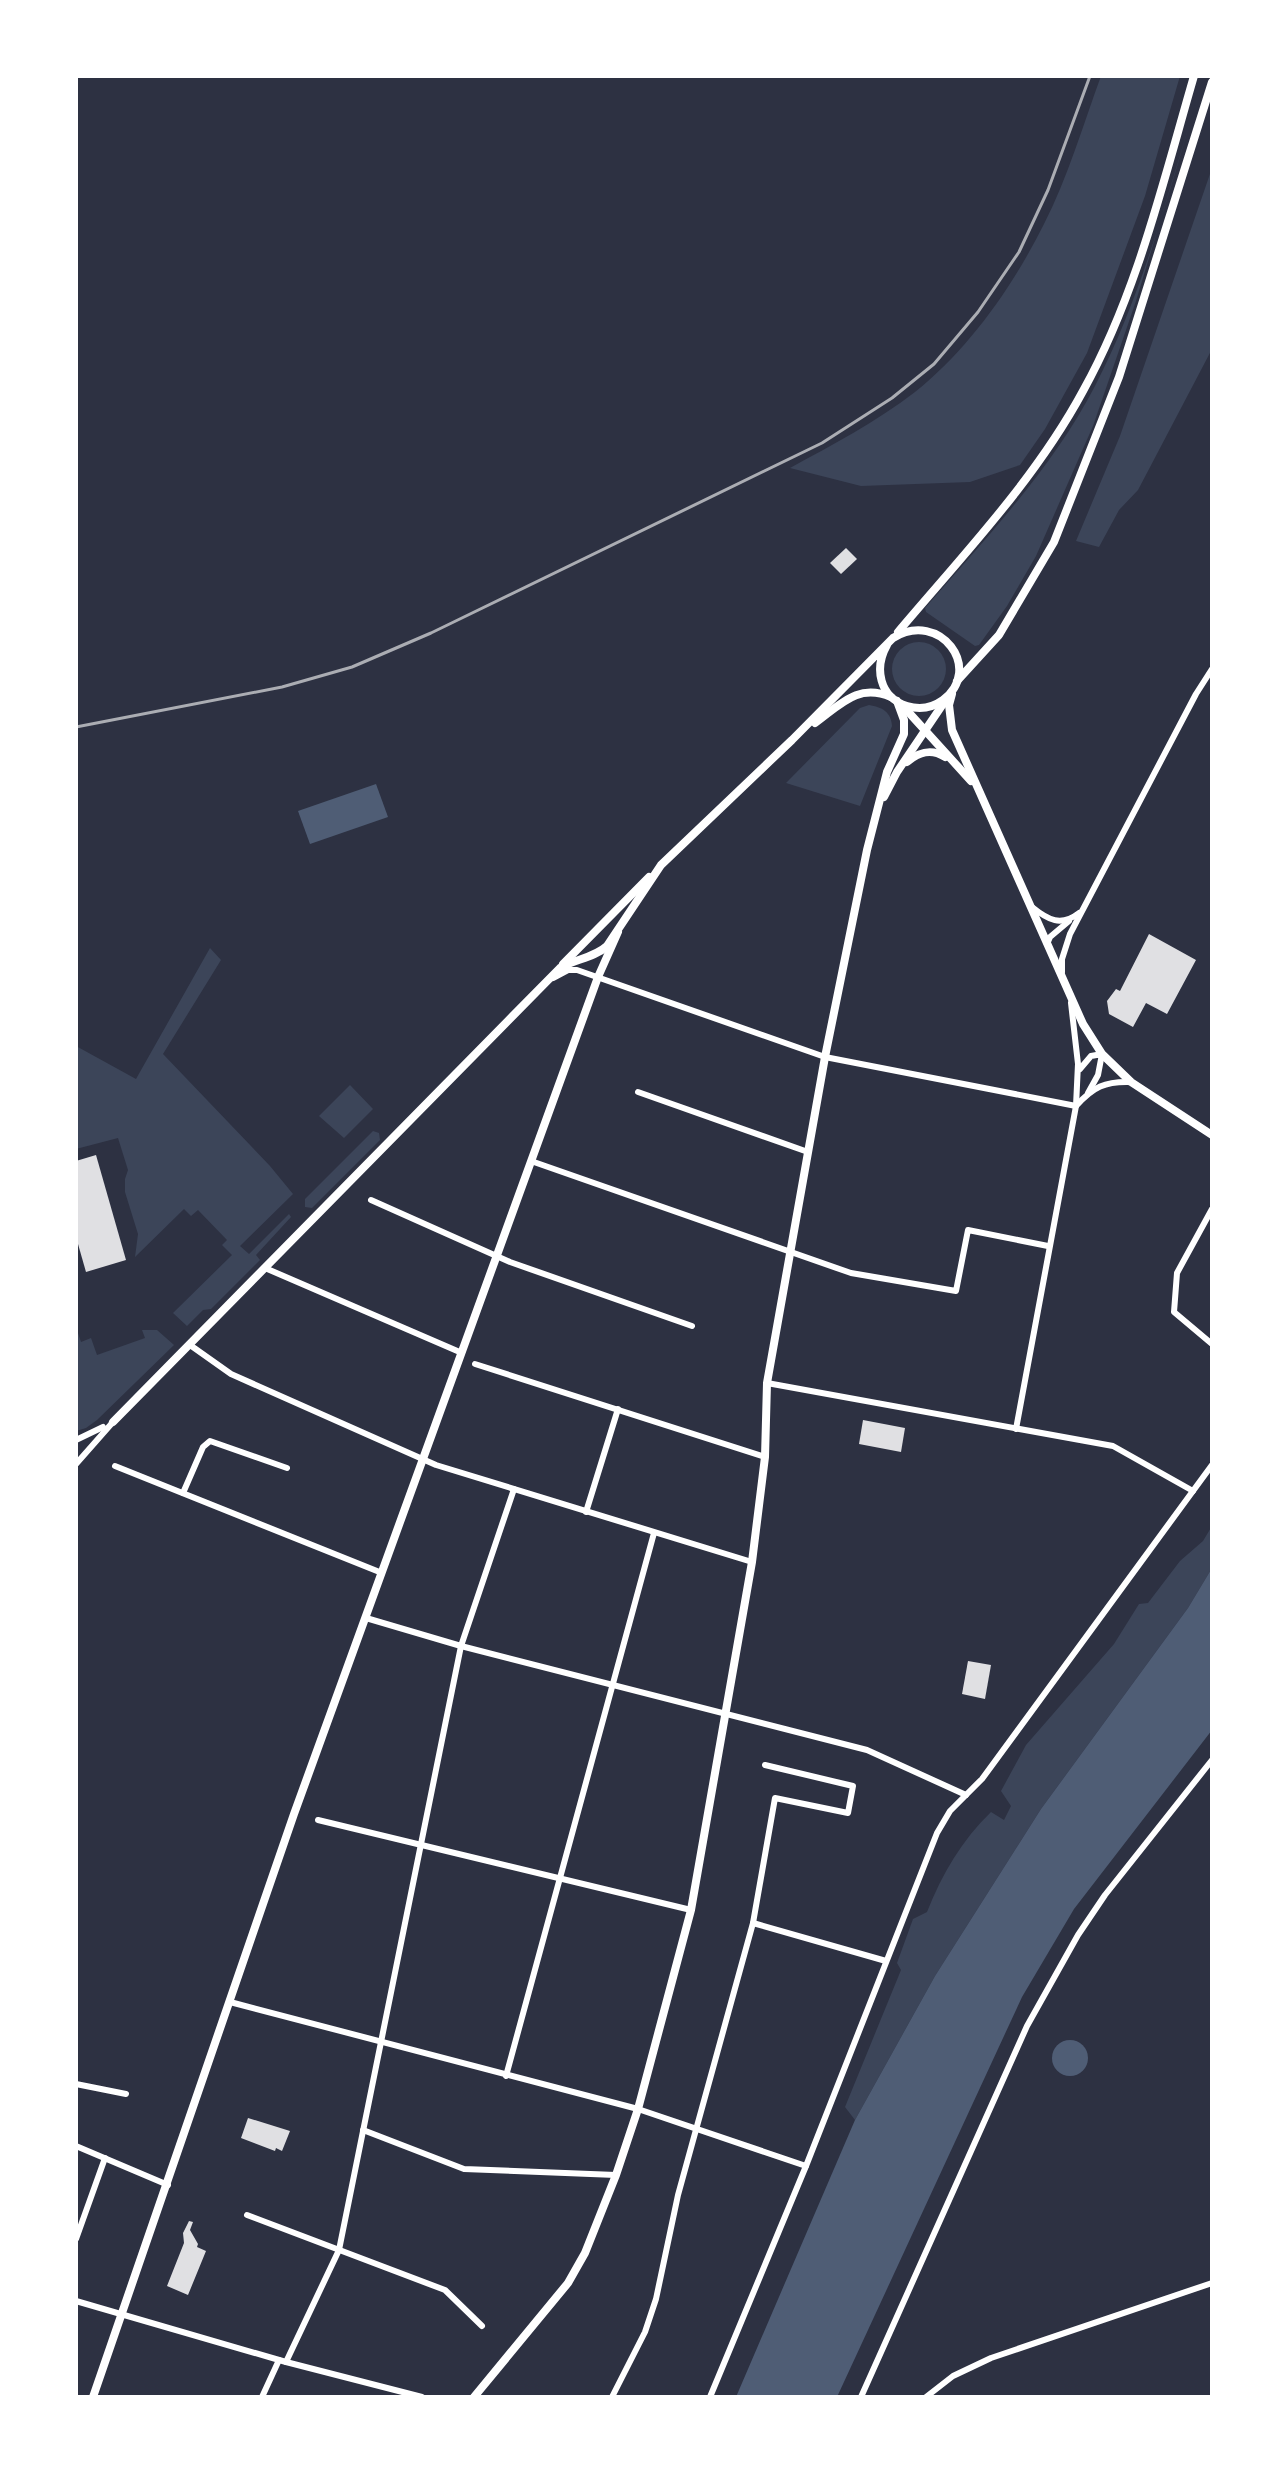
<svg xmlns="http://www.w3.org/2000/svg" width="1288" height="2473" viewBox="0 0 1288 2473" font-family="'Alegreya Sans',sans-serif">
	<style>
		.green { fill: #3c4559 }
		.water { fill: #4f5d75 }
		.building { fill: #e0e0e3 }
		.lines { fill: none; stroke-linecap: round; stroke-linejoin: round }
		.minor { stroke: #fff; stroke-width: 6 }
		.tertiary { stroke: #fff; stroke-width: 8 }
		.rail { stroke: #abadb3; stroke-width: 3 }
	</style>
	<rect width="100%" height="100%" fill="#2d3142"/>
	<g class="green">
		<path d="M1101,76H1180L1145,196L1087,353L1045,429L1020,465L970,482L861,486L790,468C832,445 876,422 915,392C969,349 1013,286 1044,224C1068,177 1083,125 1101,76Z"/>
		<path d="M1204,76L1136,301L1093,426L1036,556L1007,606L979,645L975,646L926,612L925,608C986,538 1052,469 1095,386C1145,289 1172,180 1204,76Z"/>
		<polygon points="1212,168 1212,349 1138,490 1119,510 1099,547 1076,541 1120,436"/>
		<circle cx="919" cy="669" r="27"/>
		<path d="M869,705C882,707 891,712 892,726L860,806L786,783L860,708Z"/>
		<polygon points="210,948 221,960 163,1054 270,1166 293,1194 240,1246 249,1254 289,1214 291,1217 256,1255 260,1260 211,1309 203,1310 187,1326 173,1313 232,1255 222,1245 227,1240 198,1210 191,1216 184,1209 135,1257 138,1234 125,1192 125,1179 128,1170 118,1138 76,1149 76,1046 136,1079"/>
		<polygon points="350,1085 373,1109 344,1138 319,1116"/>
		<polygon points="373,1131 379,1133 380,1140 312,1208 305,1207 305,1199"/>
		<polygon points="76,1327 81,1342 91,1338 97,1355 145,1338 142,1330 157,1330 174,1345 97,1420 86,1428 76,1431"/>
		<path d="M1212,1526V1568L1188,1608L1041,1809L935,1976L855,2120L845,2107L901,1970L897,1963L913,1919L927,1912C942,1874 962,1840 991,1812L1004,1820L1011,1806L1001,1791L1026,1745L1114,1644L1139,1604L1148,1603L1180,1561L1203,1541Z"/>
	</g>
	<g class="water">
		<polygon points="376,784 388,817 310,844 298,811"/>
		<polygon points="1212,1568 1212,1730 1074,1909 1022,1997 837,2397 736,2397 855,2120 935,1976 1041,1809 1188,1608"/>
		<circle cx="1070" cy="2058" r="18"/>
	</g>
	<g class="building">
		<polygon points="846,548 857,559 841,574 830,563"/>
		<polygon points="1149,934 1196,960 1167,1014 1146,1003 1133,1027 1109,1014 1107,1001 1116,989 1120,991"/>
		<polygon points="96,1155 126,1260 86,1272 76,1237 76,1161"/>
		<polygon points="863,1420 905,1428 901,1452 859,1444"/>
		<polygon points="968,1661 991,1665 985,1699 962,1694"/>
		<polygon points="248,2118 290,2131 282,2151 276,2148 275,2151 241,2138"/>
		<polygon points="189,2221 193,2222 190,2230 198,2244 197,2247 206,2251 188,2295 167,2286 184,2243 183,2233"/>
	</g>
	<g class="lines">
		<g class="minor">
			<path d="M1032,907C1048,920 1061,927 1079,913"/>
			<polyline points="1047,944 1050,937 1069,921"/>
			<polyline points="1062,972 1062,959 1070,934 1196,694 1212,669"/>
			<polyline points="553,978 568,970 577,970 825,1057 1076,1106"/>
			<polyline points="1080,1069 1091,1056 1102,1054 1098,1075 1088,1093"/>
			<polyline points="638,1092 808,1152"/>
			<path d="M1076,1106C1093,1087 1105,1081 1131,1082"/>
			<polyline points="531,1161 851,1273 956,1291 968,1230 1048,1246"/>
			<polyline points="371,1200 510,1262 692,1326"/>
			<polyline points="1212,1209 1177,1273 1174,1312 1212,1344"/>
			<polyline points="265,1268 462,1353"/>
			<polyline points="190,1345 231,1374 436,1465 752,1562"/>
			<polyline points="475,1364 765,1457"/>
			<polyline points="767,1383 1113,1446 1193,1491"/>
			<polyline points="1016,1429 1076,1106 1078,1064 1071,1003"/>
			<polyline points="76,1440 103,1427"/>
			<polyline points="76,1464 113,1422"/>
			<polyline points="115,1466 382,1573"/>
			<polyline points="183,1493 203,1447 210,1441 287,1468"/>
			<polyline points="586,1512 618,1409"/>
			<polyline points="366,1618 461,1646 867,1750 966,1795"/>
			<polyline points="318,1820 691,1910"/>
			<polyline points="753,1923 886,1961"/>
			<polyline points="230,2002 638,2109 806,2166"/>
			<polyline points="506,2076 654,1533"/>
			<polyline points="76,2084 126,2094"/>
			<polyline points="363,2130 464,2169 616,2175"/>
			<polyline points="76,2146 168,2185"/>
			<polyline points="247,2215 445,2290 482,2326"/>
			<polyline points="76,2239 105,2158"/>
			<polyline points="76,2301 286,2362 422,2397"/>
			<polyline points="286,2362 339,2250 461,1646 514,1489"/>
			<polyline points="262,2397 279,2360"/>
			<polyline points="612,2397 645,2332 656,2299 678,2195 753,1923 775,1798 848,1813 853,1786 765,1765"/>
			<polyline points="710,2397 806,2166 937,1833 950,1811 982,1779 1212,1465"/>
			<polyline points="861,2397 1027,2026 1078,1935 1105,1895 1212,1760"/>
			<polyline points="926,2397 953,2376 991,2358 1212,2283"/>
		</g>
		<g class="tertiary">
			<path d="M898,632C963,555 1035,480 1083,391C1137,294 1163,182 1194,76"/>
			<polyline points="957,681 999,635 1054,542 1119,377 1212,82"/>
			<polyline points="952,694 949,705 952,730 1083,1024 1102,1054 1131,1082 1212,1135"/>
			<polyline points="902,705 971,781"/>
			<path d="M815,723C841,704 858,683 891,697"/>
			<path d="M907,762C919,752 931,748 945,757"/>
			<polyline points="884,797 897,772 945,701"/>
			<polyline points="563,964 649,877"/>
			<path d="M113,1422L560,968C575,959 594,958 607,946L661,865L792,740L893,638C940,609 984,669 943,700C932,708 920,710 907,706C879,697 874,668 887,645"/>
			<polyline points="93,2397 294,1814 598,977 618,932"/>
			<polyline points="474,2397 568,2283 585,2253 616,2175 638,2109 691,1910 752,1562 765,1457 767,1383 825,1057 867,850 887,772 904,734 904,720 897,701"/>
		</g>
		<polyline class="rail" points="76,727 282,687 352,667 431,633 822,443 892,398 934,364 978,312 1019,252 1048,190 1090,76"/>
	</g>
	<rect width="1288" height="2473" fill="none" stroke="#ffffff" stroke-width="156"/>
</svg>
